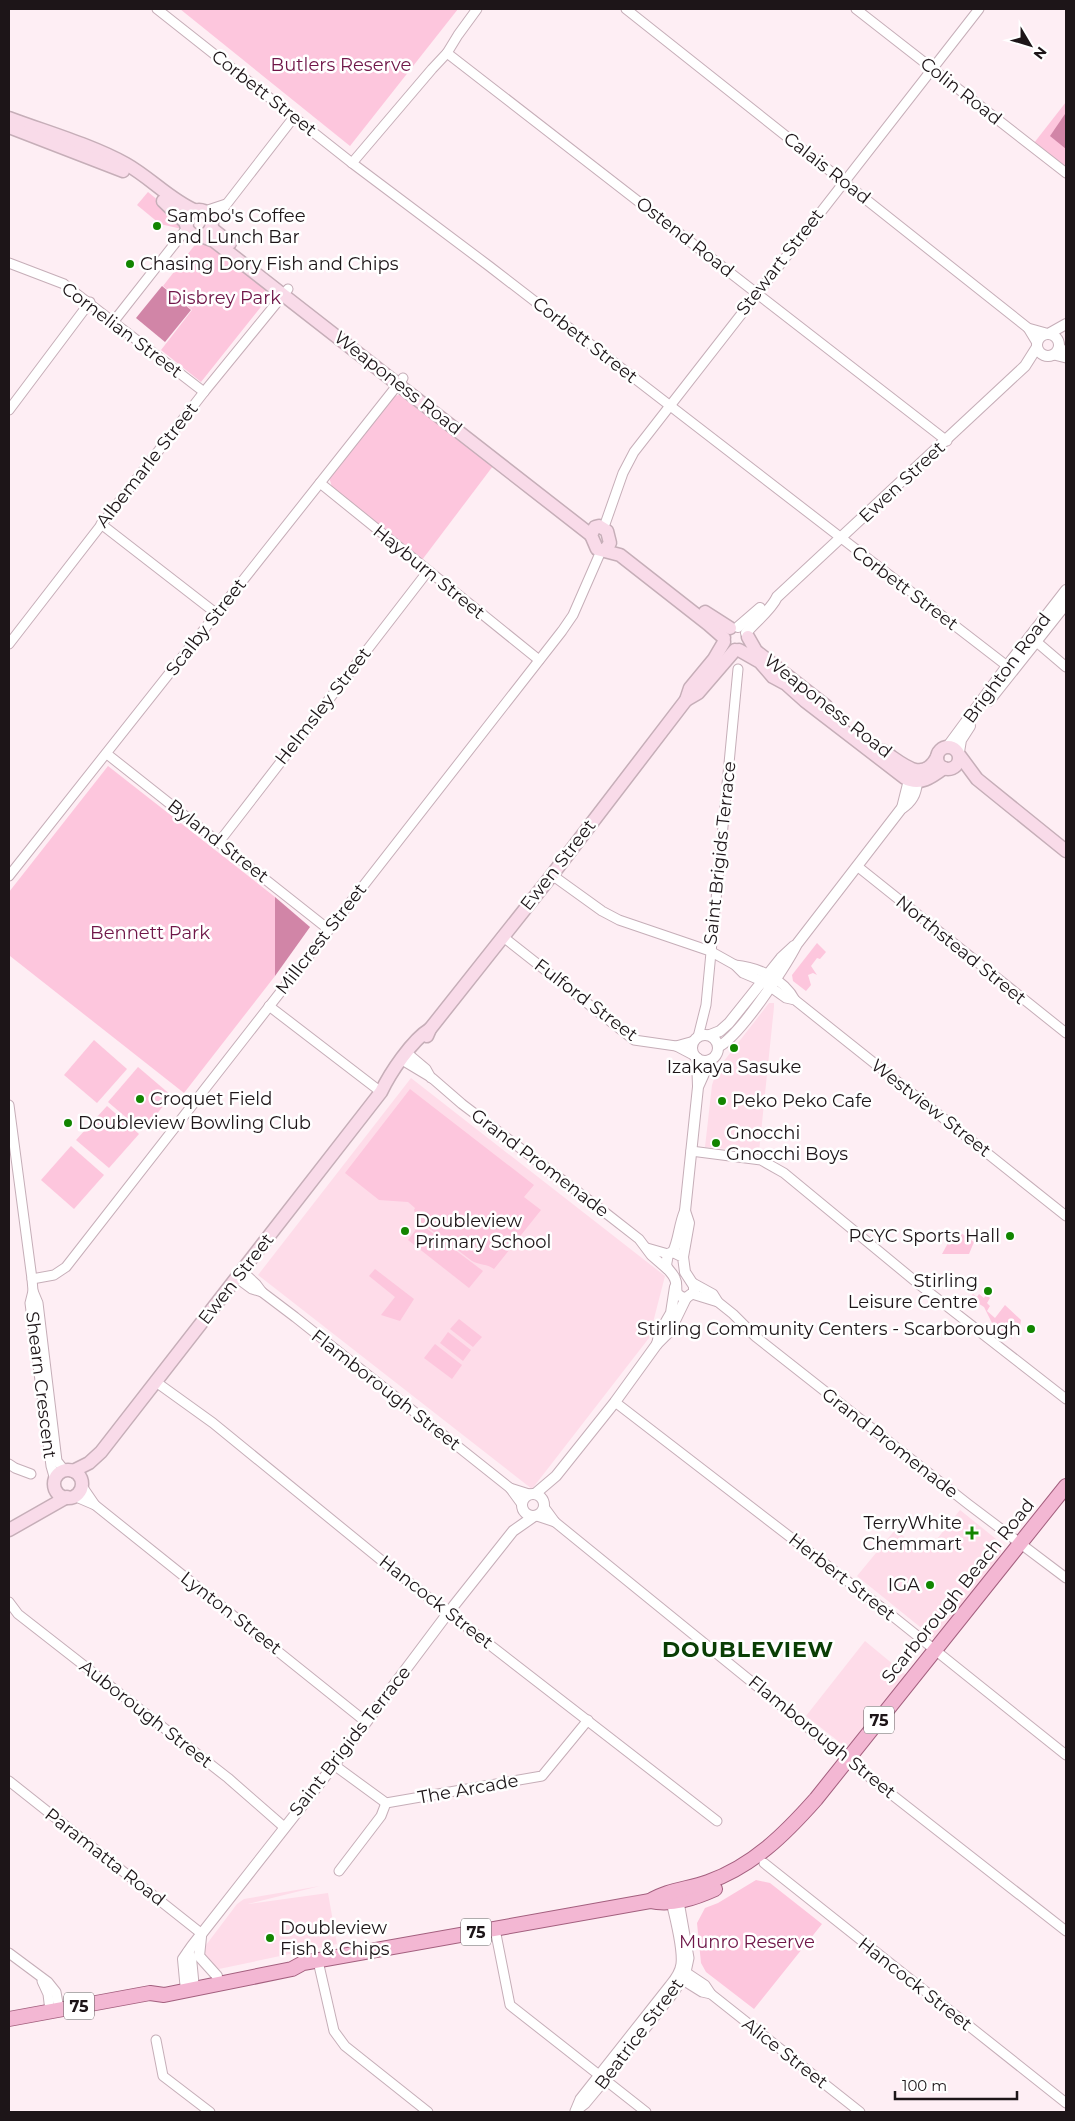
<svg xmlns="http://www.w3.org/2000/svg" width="1075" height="2121" viewBox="0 0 1075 2121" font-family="Montserrat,sans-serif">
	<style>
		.built { fill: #fedce9 }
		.green { fill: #fdc6dd }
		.water { fill: #d185a7 }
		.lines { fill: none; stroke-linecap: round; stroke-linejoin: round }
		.minor-casing { stroke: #c6aeb8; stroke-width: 11 }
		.tertiary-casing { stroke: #c6aeb8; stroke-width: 12 }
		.secondary-casing { stroke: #c6aeb8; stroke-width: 15 }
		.primary-casing { stroke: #a35f7e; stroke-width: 16 }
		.minor { stroke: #fff; stroke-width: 9 }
		.tertiary { stroke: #fff; stroke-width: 10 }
		.secondary { stroke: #f9dbe9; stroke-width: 12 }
		.primary { stroke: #f3b7d3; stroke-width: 14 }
		.poi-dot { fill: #128500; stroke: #fff; stroke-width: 2 }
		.labels { text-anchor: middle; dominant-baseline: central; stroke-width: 5; stroke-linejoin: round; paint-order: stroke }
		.shield { fill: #fff; stroke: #615b5d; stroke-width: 1 }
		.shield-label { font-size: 16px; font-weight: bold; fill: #1d1518 }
		.park-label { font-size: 18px; fill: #6f1648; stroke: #fff }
		.street-label { font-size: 18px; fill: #1d1518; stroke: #fff }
		.poi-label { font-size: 18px; fill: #1d1518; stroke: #fff; text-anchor: start }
		.district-label { font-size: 22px; font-weight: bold; letter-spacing: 1px; fill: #0a3e05; stroke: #fff }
	</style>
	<rect width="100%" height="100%" fill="#feeef4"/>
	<g class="built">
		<polygon points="769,1003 774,1003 774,1007 759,1152 705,1147 712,1085 717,1070"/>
		<polygon points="411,1078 665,1276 649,1338 532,1489 258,1275"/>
		<polygon points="960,1510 996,1539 1001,1550 1000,1556 935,1639 857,1576 895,1530 926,1553"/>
		<polygon points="865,1641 906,1675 847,1748 806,1716"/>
		<polygon points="320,1886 248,1904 328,1893 337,1944 219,1969 213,1966 203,1955 203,1949 237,1904 244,1899"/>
	</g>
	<g class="green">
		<polygon points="180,9 458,9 350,146"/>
		<polygon points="1066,102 1066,167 1034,143"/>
		<polygon points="148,192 177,216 182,229 160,224 137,205"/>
		<polygon points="201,237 272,293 201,382 161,350 192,310 163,286"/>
		<polygon points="408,394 496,462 422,560 334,494 329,477 392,396"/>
		<polygon points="108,766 275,897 275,976 184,1093 10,956 9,892"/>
		<polygon points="817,943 826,952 820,959 817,958 811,966 817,975 813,973 808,975 811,985 806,991 793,981 792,975"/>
		<polygon points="94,1040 127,1069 97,1103 64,1075"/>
		<polygon points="138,1067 172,1096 142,1131 108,1102"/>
		<path d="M410,1089L534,1185L524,1197L541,1210L494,1269C488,1264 479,1265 472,1261L418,1220L414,1210L415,1208L408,1202L379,1200L345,1173Z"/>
		<polygon points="107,1106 139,1134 109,1168 76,1140"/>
		<polygon points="71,1146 104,1175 74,1209 41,1180"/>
		<polygon points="418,1222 483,1271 469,1288 408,1240 417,1228"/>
		<polygon points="961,1233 974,1242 969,1254 942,1254 948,1243"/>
		<polygon points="375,1269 414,1299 400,1321 381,1315 395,1297 369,1276"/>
		<polygon points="973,1294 977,1297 979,1294 984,1298 986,1295 990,1298 987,1303 990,1306 987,1311 995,1318 1005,1305 1021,1320 1020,1327 1012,1327 1012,1339 992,1323 984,1307 970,1298"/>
		<polygon points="459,1319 482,1337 473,1347 450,1329"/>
		<polygon points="448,1332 471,1350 463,1361 440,1343"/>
		<polygon points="435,1344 462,1365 452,1379 424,1358"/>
		<polygon points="756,1880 770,1883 822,1924 754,2009 706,1972 701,1963 697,1923 705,1908 718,1903"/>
	</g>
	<g class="water">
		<polygon points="1065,114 1066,114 1066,149 1050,136"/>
		<polygon points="162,286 191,310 165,342 136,318"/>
		<polygon points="275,897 310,927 275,976"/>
	</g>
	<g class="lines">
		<g class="minor-casing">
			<g id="minor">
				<polyline points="157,9 352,163 489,266 1011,669"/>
				<polyline points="626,9 1028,328 1046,333"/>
				<polyline points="856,9 1066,173"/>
				<polyline points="447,53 947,441"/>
				<polyline points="352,163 432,69 447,53 458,35 477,9"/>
				<polyline points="205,211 226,204"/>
				<polyline points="212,223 294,117"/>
				<polyline points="9,263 64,284 204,392"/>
				<polyline points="114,321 187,228"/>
				<polyline points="1028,328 1037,343"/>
				<polyline points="1060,347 1066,354"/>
				<polyline points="1054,355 1066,358"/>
				<polyline points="9,410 90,302"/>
				<polyline points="320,483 539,660"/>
				<polyline points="101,524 217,614"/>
				<polyline points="604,527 623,473 634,452 979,9"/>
				<polyline points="1032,638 1066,667"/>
				<polyline points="9,644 204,392 288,289"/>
				<polyline points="107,754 328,929"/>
				<polyline points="219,842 428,571"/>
				<polyline points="857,866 1066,1033"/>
				<polyline points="552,875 602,911 619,920 710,951 735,965 743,973 762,981 786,998 795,1000 1066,1216"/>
				<polyline points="9,876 403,378"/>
				<polyline points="502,936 634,1040 676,1046 694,1041"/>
				<path d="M735,965C758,967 784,979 795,1000"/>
				<polyline points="269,1006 381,1092"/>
				<polyline points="698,1037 706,1005 738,669"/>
				<polyline points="676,1046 695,1056"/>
				<polyline points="407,1053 426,1069 431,1078"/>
				<polyline points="402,1060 432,1078 462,1104 607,1214 639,1239 651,1255 667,1269"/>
				<polyline points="9,1105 32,1279 33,1291 30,1303 51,1466 55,1480"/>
				<polyline points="691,1151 761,1160 784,1173 921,1286 1066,1399"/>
				<polyline points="647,1248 668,1254"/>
				<polyline points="242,1271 256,1284 262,1292"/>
				<polyline points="237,1278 252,1289 262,1292 295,1317 510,1488 521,1503"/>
				<polyline points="32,1279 54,1275 66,1267 562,631 573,615 601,551"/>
				<polyline points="693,1283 713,1294 718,1302 733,1314 756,1337 968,1504 1066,1578"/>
				<polyline points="33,1291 38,1303 57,1461 64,1470"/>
				<polyline points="692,1294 718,1302"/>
				<polyline points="156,1382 213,1423 392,1569 717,1821"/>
				<polyline points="615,1402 890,1614 1066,1755"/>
				<polyline points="9,1464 15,1468 31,1474"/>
				<polyline points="82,1486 95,1505"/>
				<polyline points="510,1488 529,1494"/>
				<polyline points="74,1496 95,1505 366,1722"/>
				<polyline points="544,1507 555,1522 854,1765 1066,1931"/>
				<polyline points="537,1516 555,1522"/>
				<polyline points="9,1602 18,1614 228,1778 284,1827"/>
				<polyline points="334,1765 386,1803 542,1776 588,1720"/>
				<polyline points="9,1781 202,1934"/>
				<polyline points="764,1863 1066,2103"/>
				<polyline points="339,1871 381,1816 386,1803"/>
				<polyline points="495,1929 510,2005 646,2112"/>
				<polyline points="9,1953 48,1982 56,1992 59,2009"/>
				<polyline points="318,1961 334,2031 345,2046 428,2112"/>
				<polyline points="681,1969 705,1985 711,1994 860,2112"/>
				<polyline points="678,1977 702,1992 711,1994"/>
				<polyline points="42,1981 48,1994 50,2011"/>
				<polyline points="156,2040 163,2076 210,2112"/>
				<path d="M575,2111L580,2099L670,1985C675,1979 680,1972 681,1964C683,1948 674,1914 670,1898"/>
				<polyline points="576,2111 585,2104 605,2080 675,1991 686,1972 689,1958 678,1896"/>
			</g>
		</g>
		<g class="tertiary-casing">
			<g id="tertiary">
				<polyline points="1050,333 1066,324"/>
				<circle cx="1048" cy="345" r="11"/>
				<polyline points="738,627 760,608"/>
				<path d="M746,633C756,621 771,610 777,597L1025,366L1037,347"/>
				<polyline points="989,701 1066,604"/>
				<polyline points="948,746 1007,666 1066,590"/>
				<polyline points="959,752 961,740 970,726"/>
				<polyline points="902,808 909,780 913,774"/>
				<circle cx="705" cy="1048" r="13"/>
				<polyline points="710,1035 720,1031 729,1023 781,958 794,946"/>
				<path d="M718,1047C740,1036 785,967 797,944L901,809C912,802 916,794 917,782"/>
				<polyline points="697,1058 698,1086"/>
				<path d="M673,1252C679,1240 679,1225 685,1211L698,1087L710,1060"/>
				<path d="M673,1252L683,1257L685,1272L694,1286V1292L686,1298C671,1295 679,1287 675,1279C673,1273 668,1271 666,1265L668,1254Z"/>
				<polyline points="683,1257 689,1223 685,1211"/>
				<polyline points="657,1344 660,1332 671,1313 675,1287"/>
				<polyline points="536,1493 556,1476 615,1402 657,1344 670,1331 686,1298"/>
				<circle cx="533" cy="1505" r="11"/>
				<polyline points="201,1937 199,1956 217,1976"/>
				<polyline points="188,1952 191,1958 194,1989"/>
				<polyline points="186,1991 183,1959 192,1946 334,1765 448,1613 513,1531 533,1517"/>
			</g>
		</g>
		<g class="secondary-casing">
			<g id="secondary">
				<path d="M9,118C46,132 92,145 126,164C151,178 170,200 196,211"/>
				<polyline points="9,127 123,171"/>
				<polyline points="163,201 187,224"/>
				<circle cx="199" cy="223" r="13"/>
				<polyline points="211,228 230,243"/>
				<polyline points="201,236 214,241 591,535"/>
				<polyline points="605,550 610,543 607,531 599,526 595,527 591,535 597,549 620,555 708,624 724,638"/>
				<polyline points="705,612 730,628"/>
				<polyline points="748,637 756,651 826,706"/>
				<path d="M739,650L760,662L773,677L786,684L805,701L905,778C920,786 932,777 944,768"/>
				<polyline points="686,700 698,693 735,650"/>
				<circle cx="948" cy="758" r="11"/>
				<path d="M883,751C901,762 922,785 937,757"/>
				<polyline points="960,756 977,779 1066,851"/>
				<polyline points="427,1036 430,1029 552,875 686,700 690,688 714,659 724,642"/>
				<circle cx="68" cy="1484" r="14"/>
				<path d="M73,1471L89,1463L101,1452L381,1092C390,1073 412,1040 430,1029"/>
				<polyline points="9,1530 67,1497"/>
			</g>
		</g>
		<g class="primary-casing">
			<g id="primary">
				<path d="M650,1901C672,1906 695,1898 715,1889"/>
				<path d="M9,2019L150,1993L164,1995L292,1969L303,1963L650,1901C667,1890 689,1889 708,1882C753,1866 785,1834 816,1799L1066,1486"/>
			</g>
		</g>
		<use href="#minor" class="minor"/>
		<use href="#tertiary" class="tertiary"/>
		<use href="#secondary" class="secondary"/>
		<use href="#primary" class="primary"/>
	</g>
	<g class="poi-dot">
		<circle cx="157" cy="226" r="5"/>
		<circle cx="130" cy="264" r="5"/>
		<circle cx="734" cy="1048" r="5"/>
		<circle cx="140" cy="1099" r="5"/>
		<circle cx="722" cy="1101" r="5"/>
		<circle cx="68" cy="1123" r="5"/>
		<circle cx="716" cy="1143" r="5"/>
		<circle cx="405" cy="1231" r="5"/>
		<circle cx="1010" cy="1236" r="5"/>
		<circle cx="988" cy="1291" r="5"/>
		<circle cx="1031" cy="1329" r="5"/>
		<path d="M969.5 1525.5h5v5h5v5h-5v5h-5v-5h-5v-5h5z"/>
		<circle cx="930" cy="1585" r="5"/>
		<circle cx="270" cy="1938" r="5"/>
	</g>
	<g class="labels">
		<g class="shield">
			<rect x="864" y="1706.5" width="30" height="27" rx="4"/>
			<rect x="461" y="1918.5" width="30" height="27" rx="4"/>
			<rect x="64" y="1992.5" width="30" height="27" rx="4"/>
		</g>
		<g class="shield-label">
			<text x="879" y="1720">75</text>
			<text x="476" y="1932">75</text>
			<text x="79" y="2006">75</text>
		</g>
		<g class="park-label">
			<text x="341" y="65">Butlers Reserve</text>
			<text x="224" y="298">Disbrey Park</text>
			<text x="150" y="933">Bennett Park</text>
			<text x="747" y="1942">Munro Reserve</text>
		</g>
		<g class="street-label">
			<text transform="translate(961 91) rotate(38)">Colin Road</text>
			<text transform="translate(264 93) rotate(38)">Corbett Street</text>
			<text transform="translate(827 168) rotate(38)">Calais Road</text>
			<text transform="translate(685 237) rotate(38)">Ostend Road</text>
			<text transform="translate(780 262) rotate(-52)">Stewart Street</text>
			<text transform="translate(122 330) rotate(37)">Cornelian Street</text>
			<text transform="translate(585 340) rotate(38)">Corbett Street</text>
			<text transform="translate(398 383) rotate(38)">Weaponess Road</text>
			<text transform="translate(147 465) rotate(-52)">Albemarle Street</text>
			<text transform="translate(902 482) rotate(-43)">Ewen Street</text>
			<text transform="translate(429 572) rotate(39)">Hayburn Street</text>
			<text transform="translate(905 588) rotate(37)">Corbett Street</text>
			<text transform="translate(206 627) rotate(-52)">Scalby Street</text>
			<text transform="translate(1007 668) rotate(-53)">Brighton Road</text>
			<text transform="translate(323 706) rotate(-52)">Helmsley Street</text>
			<text transform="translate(828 706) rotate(38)">Weaponess Road</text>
			<text transform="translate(218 841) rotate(38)">Byland Street</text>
			<text transform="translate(720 853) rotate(-84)">Saint Brigids Terrace</text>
			<text transform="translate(558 865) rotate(-52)">Ewen Street</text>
			<text transform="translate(321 939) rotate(-52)">Millcrest Street</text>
			<text transform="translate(961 950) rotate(39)">Northstead Street</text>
			<text transform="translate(586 1000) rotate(37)">Fulford Street</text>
			<text transform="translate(931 1108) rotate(38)">Westview Street</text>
			<text transform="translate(540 1163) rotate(37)">Grand Promenade</text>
			<text transform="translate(236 1279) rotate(-52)">Ewen Street</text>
			<text transform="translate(41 1385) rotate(83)">Shearn Crescent</text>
			<text transform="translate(386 1390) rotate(38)">Flamborough Street</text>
			<text transform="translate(890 1443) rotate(38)">Grand Promenade</text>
			<text transform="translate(842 1577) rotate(38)">Herbert Street</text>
			<text transform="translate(958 1591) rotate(-51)">Scarborough Beach Road</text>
			<text transform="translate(436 1602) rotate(38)">Hancock Street</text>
			<text transform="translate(231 1613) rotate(38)">Lynton Street</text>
			<text transform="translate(146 1714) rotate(38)">Auborough Street</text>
			<text transform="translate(822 1737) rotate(39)">Flamborough Street</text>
			<text transform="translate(350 1741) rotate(-52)">Saint Brigids Terrace</text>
			<text transform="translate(468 1789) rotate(-10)">The Arcade</text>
			<text transform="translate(105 1857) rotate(38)">Paramatta Road</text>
			<text transform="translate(915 1984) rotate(38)">Hancock Street</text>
			<text transform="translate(639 2034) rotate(-53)">Beatrice Street</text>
			<text transform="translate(785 2053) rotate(38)">Alice Street</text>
		</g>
		<g class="poi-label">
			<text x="167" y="216">Sambo's Coffee<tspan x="167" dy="21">and Lunch Bar</tspan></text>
			<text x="140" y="264">Chasing Dory Fish and Chips</text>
			<text x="734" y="1067" text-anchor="middle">Izakaya Sasuke</text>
			<text x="150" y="1099">Croquet Field</text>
			<text x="732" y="1101">Peko Peko Cafe</text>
			<text x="78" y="1123">Doubleview Bowling Club</text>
			<text x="726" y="1133">Gnocchi<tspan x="726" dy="21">Gnocchi Boys</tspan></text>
			<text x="415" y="1221">Doubleview<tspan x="415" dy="21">Primary School</tspan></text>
			<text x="1000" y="1236" text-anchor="end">PCYC Sports Hall</text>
			<text x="978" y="1281" text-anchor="end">Stirling<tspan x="978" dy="21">Leisure Centre</tspan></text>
			<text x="1021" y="1329" text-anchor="end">Stirling Community Centers - Scarborough</text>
			<text x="962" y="1523" text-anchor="end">TerryWhite<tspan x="962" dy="21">Chemmart</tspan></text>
			<text x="920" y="1585" text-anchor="end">IGA</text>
			<text x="280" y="1928">Doubleview<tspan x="280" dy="21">Fish &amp; Chips</tspan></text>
		</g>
		<g class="district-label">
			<text x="748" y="1649">DOUBLEVIEW</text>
		</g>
	</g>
	<rect width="1075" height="2121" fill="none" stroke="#1d1518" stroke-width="20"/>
	<g transform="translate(1030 45) rotate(128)" stroke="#ffffff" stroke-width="4" paint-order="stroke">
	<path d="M0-4L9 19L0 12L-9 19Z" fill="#1d1518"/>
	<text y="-8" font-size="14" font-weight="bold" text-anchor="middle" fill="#1d1518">N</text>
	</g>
	<path d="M895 2091v8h122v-8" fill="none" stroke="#1d1518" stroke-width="2.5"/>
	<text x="902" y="2091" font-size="15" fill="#1d1518" stroke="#ffffff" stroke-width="4" paint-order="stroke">100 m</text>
</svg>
